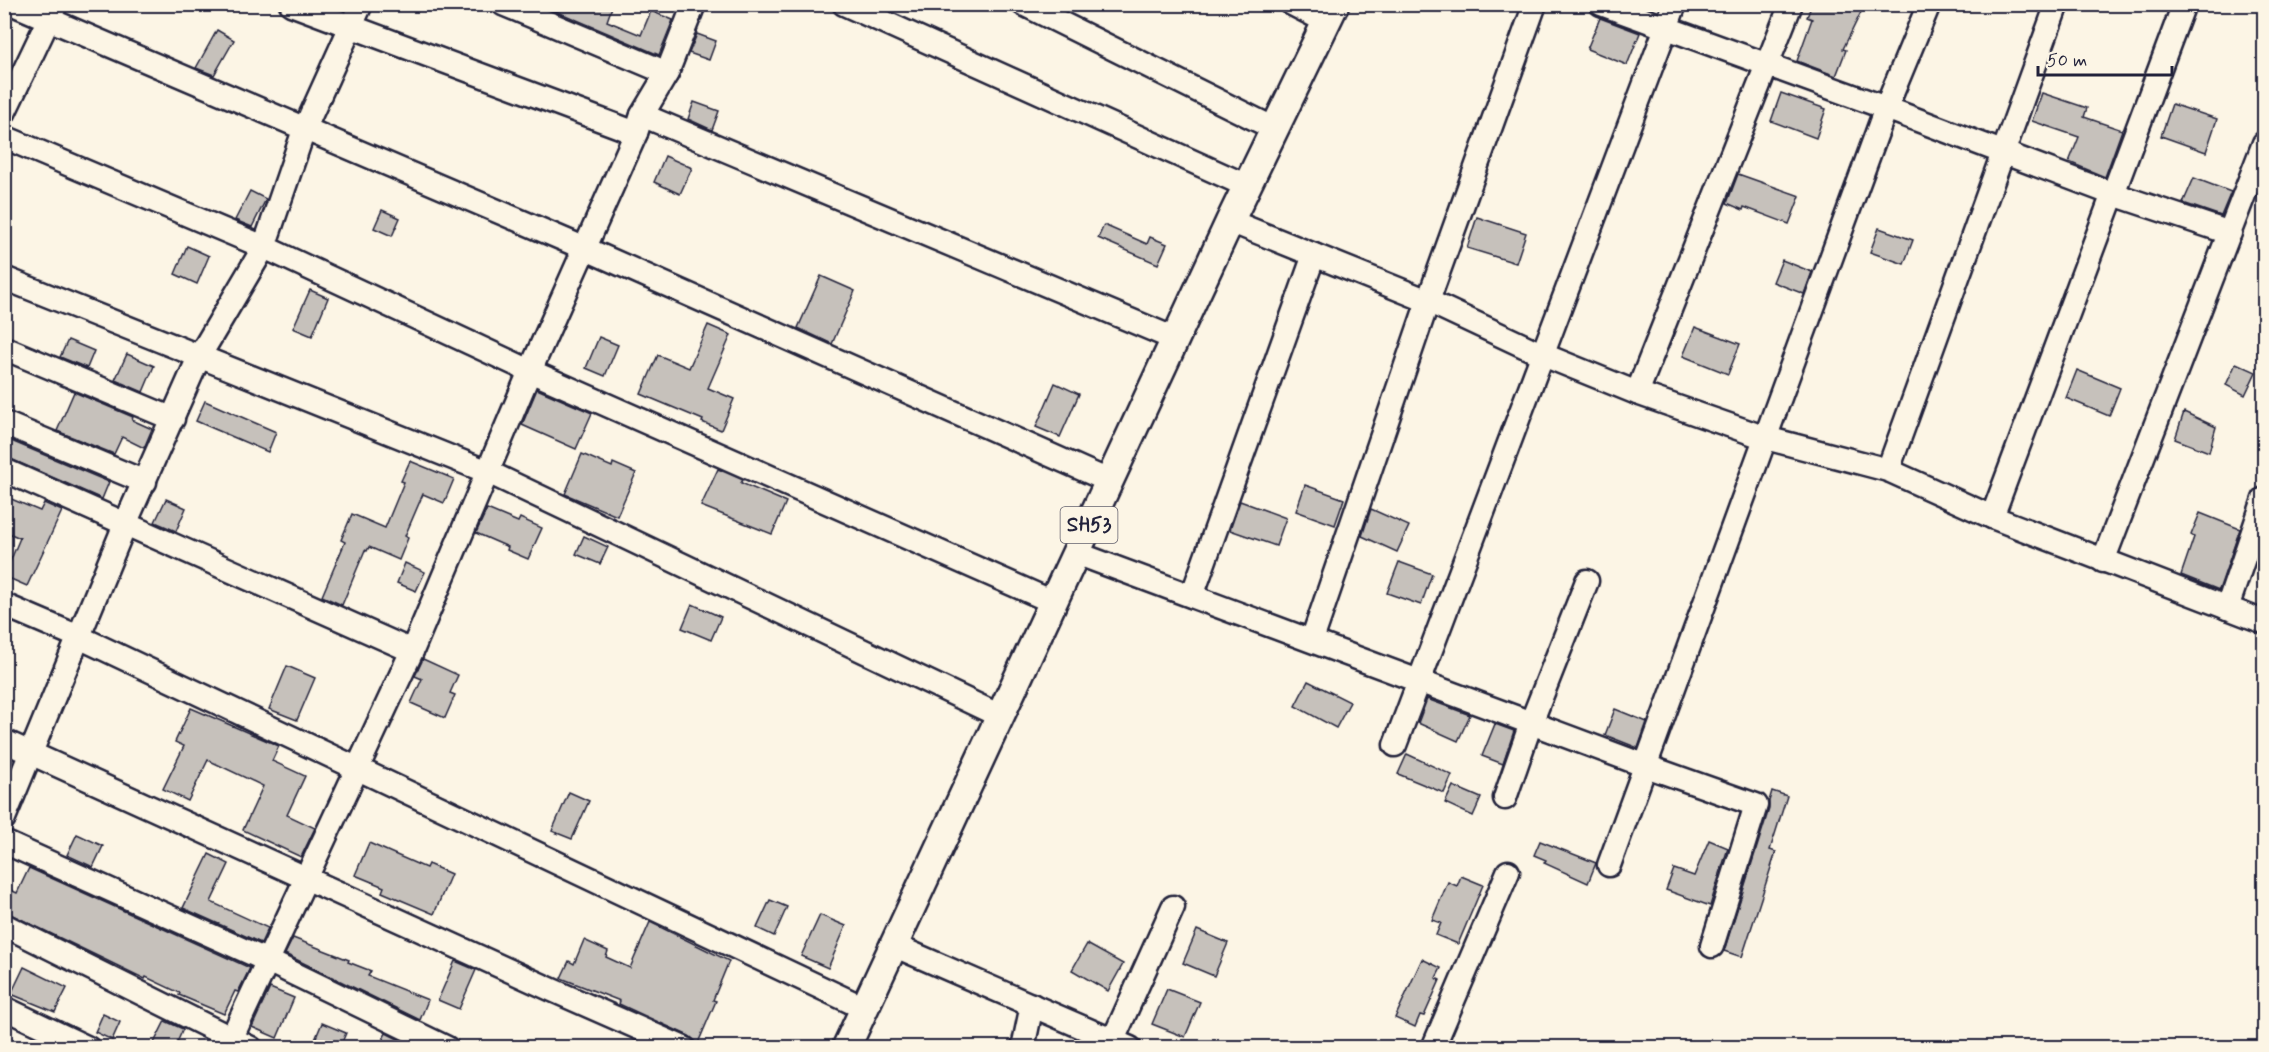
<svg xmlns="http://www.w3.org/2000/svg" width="2269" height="1052" viewBox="0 0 2269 1052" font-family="Mynerve,sans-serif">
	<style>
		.building { fill: #c6c1bb; stroke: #22223b; stroke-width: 1.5 }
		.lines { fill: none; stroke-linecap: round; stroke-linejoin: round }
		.minor-casing { stroke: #22223b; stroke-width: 27 }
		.major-casing { stroke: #22223b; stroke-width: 32 }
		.minor { stroke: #fcf5e5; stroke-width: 22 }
		.major { stroke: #fcf5e5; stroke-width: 27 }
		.labels { text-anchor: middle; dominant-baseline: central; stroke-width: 4.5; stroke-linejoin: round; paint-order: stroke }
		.shield { fill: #fcf5e5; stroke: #63616e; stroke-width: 1.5 }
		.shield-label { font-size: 21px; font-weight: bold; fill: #22223b }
	</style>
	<rect width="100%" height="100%" fill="#fcf5e5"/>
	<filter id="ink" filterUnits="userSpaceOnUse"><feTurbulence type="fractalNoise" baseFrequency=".0167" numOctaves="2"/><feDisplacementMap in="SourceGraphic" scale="12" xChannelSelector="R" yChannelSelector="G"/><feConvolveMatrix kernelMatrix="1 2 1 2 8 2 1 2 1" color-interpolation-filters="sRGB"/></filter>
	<g filter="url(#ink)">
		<g class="building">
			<polygon points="544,4 613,4 607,21 641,35 651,11 673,20 659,55 544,6"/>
			<polygon points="1812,4 1865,4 1843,49 1846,50 1836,76 1797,61 1812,19 1807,17"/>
			<polygon points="1600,18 1640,33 1627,65 1587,49"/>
			<polygon points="217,30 234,40 214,75 196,68"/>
			<polygon points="697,34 716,41 709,60 689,53"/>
			<polygon points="1781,93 1826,109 1816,138 1771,121"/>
			<polygon points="2042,93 2087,108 2084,117 2122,130 2105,177 2069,162 2079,137 2032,121"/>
			<polygon points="694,102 719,111 712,130 688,119"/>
			<polygon points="2172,104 2217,119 2206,152 2161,136"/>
			<polygon points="665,156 692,168 680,194 654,182"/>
			<polygon points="1738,174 1800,196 1789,224 1744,207 1743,210 1727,203"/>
			<polygon points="2194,178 2231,192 2221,216 2183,203"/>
			<polygon points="250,191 266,199 252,227 235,220"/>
			<polygon points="382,210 400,218 392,236 374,228"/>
			<polygon points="1477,217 1526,233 1516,263 1467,248"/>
			<polygon points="1104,225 1147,244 1150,237 1167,244 1158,264 1098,238"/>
			<polygon points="1879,228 1913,240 1904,264 1870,252"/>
			<polygon points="187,246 209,256 197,284 175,274"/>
			<polygon points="1782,260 1812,272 1804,294 1773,282"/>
			<polygon points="821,276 855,291 832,344 798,328"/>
			<polygon points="310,290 328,298 312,336 293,328"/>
			<polygon points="708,325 731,335 708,388 734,399 721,430 702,422 703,420 641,394 658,355 689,368"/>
			<polygon points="1695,327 1740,344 1728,374 1683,356"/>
			<polygon points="599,337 618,345 605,376 586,368"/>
			<polygon points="68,340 94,351 87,368 60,357"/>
			<polygon points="127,354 154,366 143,392 115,380"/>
			<polygon points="2236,363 2256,372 2245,395 2226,385"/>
			<polygon points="2077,370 2120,388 2109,416 2066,398"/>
			<polygon points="1055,383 1079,394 1060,437 1036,427"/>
			<polygon points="537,389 592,413 576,449 522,425"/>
			<polygon points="74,392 133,417 132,420 152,429 144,448 122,437 114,454 57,431"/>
			<polygon points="205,401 276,432 268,452 196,421"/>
			<polygon points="2184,412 2216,427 2209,452 2175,439"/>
			<polygon points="4,438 109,482 102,499 4,456"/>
			<polygon points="582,454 612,467 613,463 636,473 617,516 565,494"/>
			<polygon points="410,461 454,479 444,503 423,494 405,536 408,538 399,560 369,547 367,551 365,550 342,605 322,596 345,542 341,540 352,514 385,528 404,482 401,481"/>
			<polygon points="718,469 743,480 741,483 786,502 772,534 701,506"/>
			<polygon points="1305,485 1344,499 1335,525 1296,511"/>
			<polygon points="4,496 40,511 44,503 62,511 27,586 4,576 20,538 4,531"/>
			<polygon points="166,499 186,508 176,531 155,522"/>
			<polygon points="1240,501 1286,518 1276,546 1230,530"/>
			<polygon points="487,509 518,522 520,518 542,528 528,559 507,550 508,547 476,533"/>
			<polygon points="1371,509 1409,526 1397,552 1362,536"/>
			<polygon points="2200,513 2240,529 2219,590 2181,575 2194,537 2191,535"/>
			<polygon points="584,536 608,547 600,564 576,554"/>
			<polygon points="1399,562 1432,574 1421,605 1387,593"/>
			<polygon points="405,563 425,572 416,591 397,583"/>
			<polygon points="692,604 721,617 711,640 682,628"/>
			<polygon points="423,659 458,675 450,693 455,695 445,718 411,703 422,679 415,676"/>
			<polygon points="287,666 315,678 297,720 269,709"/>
			<polygon points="1308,681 1350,702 1336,728 1295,706"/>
			<polygon points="1427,699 1470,715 1458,741 1418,723"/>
			<polygon points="191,708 279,746 272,761 305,776 287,815 315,828 301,857 243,830 263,786 208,760 188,801 163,789 184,746 175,742"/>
			<polygon points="1615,709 1647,722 1638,748 1605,735"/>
			<polygon points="1495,724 1514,731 1503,764 1482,756"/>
			<polygon points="1407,754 1452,775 1444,793 1398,774"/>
			<polygon points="1453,786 1481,798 1473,816 1445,803"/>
			<polygon points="1772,791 1787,796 1770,850 1776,852 1742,957 1724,951 1769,809 1769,801"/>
			<polygon points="569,792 589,801 572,839 552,831"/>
			<polygon points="77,834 103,846 93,867 67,855"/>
			<polygon points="1709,840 1728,848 1710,906 1666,890 1674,869 1694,876"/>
			<polygon points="1540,841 1596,863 1588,883 1544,863 1546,860 1534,855"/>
			<polygon points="369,843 426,868 428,864 451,874 434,914 382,892 384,887 355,875"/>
			<polygon points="209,854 229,864 211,902 268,928 261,943 183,908"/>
			<polygon points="29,868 250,968 238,992 235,991 224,1014 179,995 180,993 146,977 145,979 4,911 4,887 17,893"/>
			<polygon points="1461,876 1483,885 1458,944 1436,935 1441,923 1432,920 1448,882 1457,886"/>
			<polygon points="770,900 787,907 774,936 757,928"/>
			<polygon points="820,915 846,926 828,968 801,956"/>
			<polygon points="650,922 729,961 713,1000 716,1001 698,1043 689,1036 619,1004 620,1001 561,978 569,961 574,964 584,940 608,951 606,957 630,968"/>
			<polygon points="1197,930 1228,943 1214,976 1183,963"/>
			<polygon points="293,938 349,960 348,962 371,971 368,976 428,1000 420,1020 285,954"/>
			<polygon points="1087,944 1123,964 1108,991 1072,970"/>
			<polygon points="1422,959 1441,968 1436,978 1440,980 1424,1016 1420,1015 1415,1027 1395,1018"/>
			<polygon points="455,961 476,970 459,1009 438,1000"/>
			<polygon points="24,967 67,988 55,1012 11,994"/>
			<polygon points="270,988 294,998 277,1038 252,1027"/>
			<polygon points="1167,989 1200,1002 1185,1037 1152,1024"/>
			<polygon points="103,1014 120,1022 112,1040 95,1032"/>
			<polygon points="165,1021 183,1029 175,1047 152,1047"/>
			<polygon points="322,1023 346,1033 340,1047 312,1047"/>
			<polygon points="386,1033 404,1042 402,1047 379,1047"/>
		</g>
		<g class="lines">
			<g class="minor-casing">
				<g id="minor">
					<polyline points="13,4 586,249 1109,481"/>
					<polyline points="291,4 636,133"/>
					<polyline points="503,4 667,73"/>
					<polyline points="844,4 1247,186"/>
					<polyline points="1023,4 1275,129"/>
					<polyline points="1292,4 1327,22"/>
					<polyline points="1601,4 1886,108 2113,194 2230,233"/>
					<polyline points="4,113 56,4"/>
					<polyline points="642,115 1175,339"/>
					<polyline points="4,137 264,247 530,371 1053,602"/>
					<polyline points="1230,221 1428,301 1541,354 1637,393 1766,438 1888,470 1992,517 2264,622"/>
					<polyline points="4,278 488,472 1000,716"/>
					<polyline points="4,348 173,419"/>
					<polyline points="1637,393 1791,4"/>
					<polyline points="4,423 145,482"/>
					<polyline points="4,470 412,651"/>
					<polyline points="1888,470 2057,4"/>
					<polyline points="1992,517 2184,4"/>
					<polyline points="1076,553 1646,766 1756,805 1712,946"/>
					<polyline points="2103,561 2264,143"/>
					<polyline points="1192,596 1314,255"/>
					<polyline points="4,605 79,637 864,1008"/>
					<polyline points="2227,608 2264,499"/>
					<polyline points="1312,640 1428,301 1535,4"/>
					<polyline points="4,741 550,989 684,1048"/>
					<polyline points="1395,745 1675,4"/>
					<polyline points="1505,798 1531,723 1587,581"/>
					<polyline points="4,818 126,522 200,355 264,247 304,130 361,4"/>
					<polyline points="4,842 268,961 447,1048"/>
					<polyline points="1609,865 1886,108 1929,4"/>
					<polyline points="4,925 251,1048"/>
					<polyline points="893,945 1130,1048"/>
					<polyline points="4,1008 88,1048"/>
					<polyline points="1113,1040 1173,907"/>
					<polyline points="227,1048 412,651 530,371 636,133 642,115 667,73 694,4"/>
					<polyline points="1023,1048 1032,1005"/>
					<polyline points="1433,1048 1508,872"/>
				</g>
			</g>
			<g class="major-casing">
				<polyline id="major" points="846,1048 1230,221 1335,4"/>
			</g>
			<use href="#minor" class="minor"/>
			<use href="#major" class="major"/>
		</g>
	</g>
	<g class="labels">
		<rect class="shield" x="1060.5" y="507" width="57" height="36" rx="4.5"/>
		<g class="shield-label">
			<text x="1089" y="525">SH53</text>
		</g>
	</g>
	<rect width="2269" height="1052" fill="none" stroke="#fcf5e5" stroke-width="24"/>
	<rect x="12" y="12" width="2245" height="1028" fill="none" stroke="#22223b" stroke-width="2" filter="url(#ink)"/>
	<path d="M2038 66v9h134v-9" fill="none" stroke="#22223b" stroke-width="3"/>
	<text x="2047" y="66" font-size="18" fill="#22223b" stroke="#fcf5e5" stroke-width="4.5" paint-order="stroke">50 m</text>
</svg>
